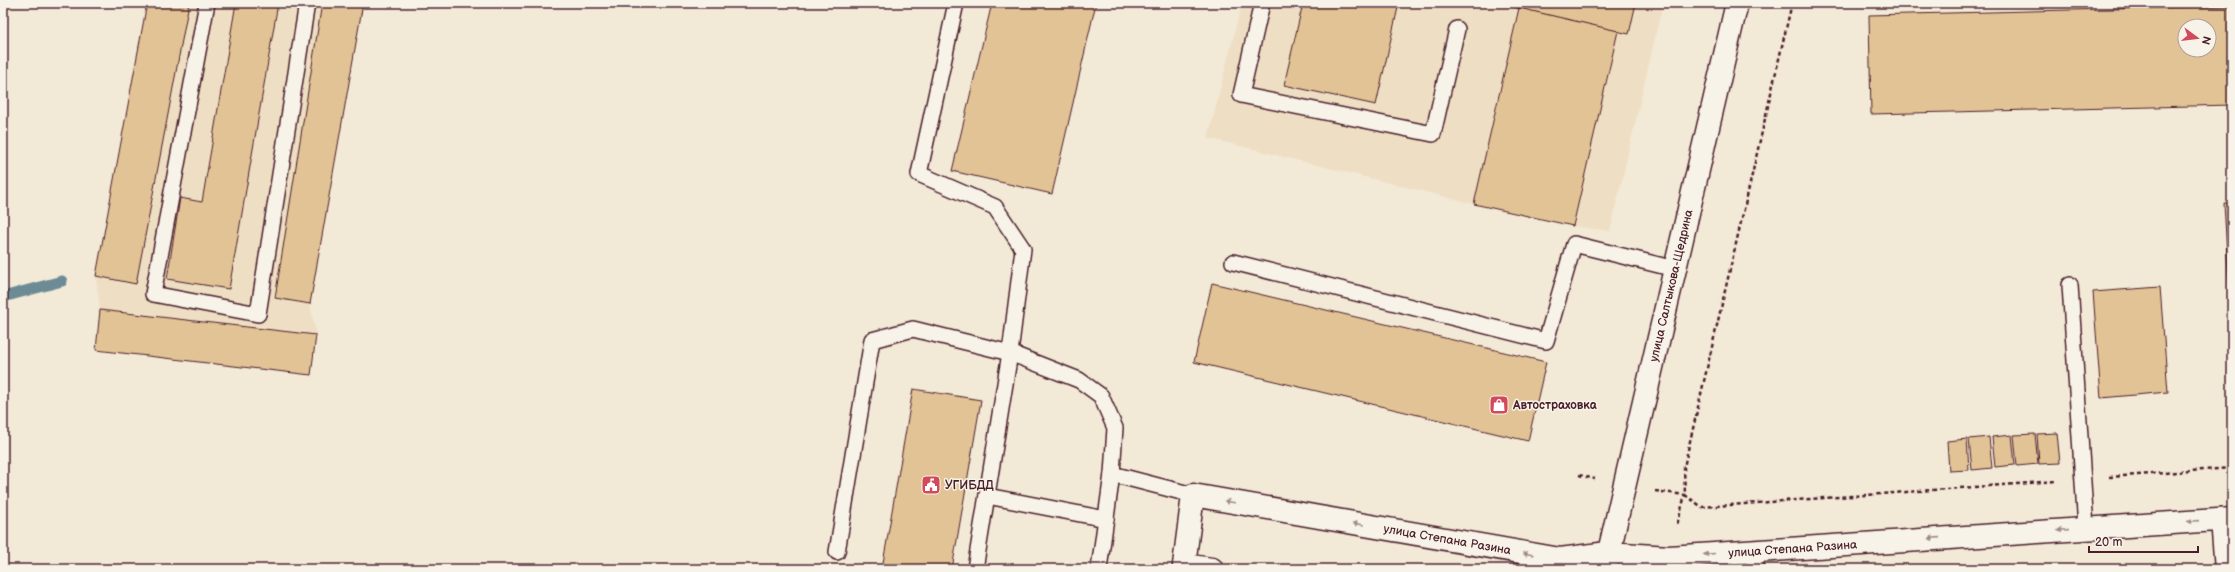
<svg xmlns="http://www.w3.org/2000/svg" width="2235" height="572" viewBox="0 0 2235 572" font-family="'Balsamiq Sans',sans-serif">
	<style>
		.built { fill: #eedec3 }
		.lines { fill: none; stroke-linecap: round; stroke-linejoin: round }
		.stream { stroke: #6c8b95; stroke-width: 11 }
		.building { fill: #e2c395; stroke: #4a1f2b; fill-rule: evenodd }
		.service-casing { stroke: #4a1f2b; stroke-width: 18 }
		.minor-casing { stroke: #4a1f2b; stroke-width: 25 }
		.secondary-casing { stroke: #4a1f2b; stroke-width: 25 }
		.path { stroke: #4a1f2b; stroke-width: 2.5; stroke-dasharray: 4 3; stroke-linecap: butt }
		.service { stroke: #f7f3e8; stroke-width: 15 }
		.minor { stroke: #f7f3e8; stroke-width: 22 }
		.secondary { stroke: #f7f3e8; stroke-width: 22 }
		.oneway { fill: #a0898a }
		.labels { text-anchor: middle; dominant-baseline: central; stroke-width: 3; stroke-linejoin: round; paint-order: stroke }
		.street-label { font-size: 12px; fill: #4a1f2b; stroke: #f7f3e8 }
		.poi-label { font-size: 12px; font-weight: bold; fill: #4a1f2b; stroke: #f7f3e8; text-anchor: start }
	</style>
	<rect width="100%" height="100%" fill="#f3e9d7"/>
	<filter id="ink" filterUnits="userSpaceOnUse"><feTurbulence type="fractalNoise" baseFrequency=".025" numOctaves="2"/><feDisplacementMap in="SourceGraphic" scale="8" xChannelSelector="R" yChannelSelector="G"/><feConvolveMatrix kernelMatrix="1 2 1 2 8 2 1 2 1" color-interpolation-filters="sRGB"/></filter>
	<g filter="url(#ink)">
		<g class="built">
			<polygon points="147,3 363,3 310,304 316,335 311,375 96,350 100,310 96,276"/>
			<polygon points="1242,3 1663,3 1610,231 1573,226 1474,204 1208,138"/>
		</g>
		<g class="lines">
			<polyline class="stream" points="3,297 62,281"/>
		</g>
		<g class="building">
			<polygon points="147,3 189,3 136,284 96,276"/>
			<polygon points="236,3 278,3 229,289 167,279 180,198 202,202"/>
			<polygon points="322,3 363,3 310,304 275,298"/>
			<polygon points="992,3 1096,3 1052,194 952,171"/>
			<polygon points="1303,3 1399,3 1376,105 1284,85"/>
			<polygon points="1496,3 1636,3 1629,34"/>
			<path d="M2232,6V105L1871,114L1869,15ZM2185,26H2209V50H2185Z"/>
			<polygon points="1519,8 1618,31 1573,226 1474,204"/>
			<polygon points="2224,203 2232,203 2232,340"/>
			<polygon points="1212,283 1546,362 1528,441 1194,362"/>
			<polygon points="2160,287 2168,392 2101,398 2093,292"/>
			<polygon points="100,310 316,335 311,375 96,350"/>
			<polygon points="913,389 981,400 952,569 882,569"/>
			<polygon points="2057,433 2060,463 2039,464 2037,434"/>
			<polygon points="2035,434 2038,464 2017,466 2014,435"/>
			<polygon points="2012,435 2015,465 1995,467 1992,437"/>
			<polygon points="1989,437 1992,468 1972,470 1969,439"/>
			<polygon points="1967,439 1969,470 1949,471 1947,441"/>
		</g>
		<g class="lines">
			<g class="service-casing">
				<g id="service">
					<polyline points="207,3 153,294 258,314 307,3"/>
					<polyline points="956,3 919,174 995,207 1023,249 1010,353 975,569"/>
					<polyline points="1262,3 1241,95 1433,134 1457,29"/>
					<polyline points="1233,262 1546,341 1574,244 1675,269"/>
					<polyline points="2070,285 2086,528"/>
					<polyline points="1112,474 1193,495"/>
					<polyline points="987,496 1106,519"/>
					<polyline points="837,552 872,340 913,329 1010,353 1079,380 1101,396 1115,428 1112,474 1099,569"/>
					<polyline points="1752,569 1762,549"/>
				</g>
			</g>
			<g class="minor-casing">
				<g id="minor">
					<polyline points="2222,520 2226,569"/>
					<path id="s1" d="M1212,569L1184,565L1193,495L1560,559L1608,553"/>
				</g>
			</g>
			<g class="secondary-casing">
				<g id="secondary">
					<path id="s2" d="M1608,553L1669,557L2232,519"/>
					<path id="s3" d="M1605,569L1737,3"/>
				</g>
			</g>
			<g class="path">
				<polyline points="1792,3 1684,467 1685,495 1702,507 2056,481"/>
				<polyline points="1579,475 1595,479"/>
				<polyline points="2109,477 2232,468"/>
				<polyline points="1655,491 1685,495 1677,525"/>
			</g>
			<use href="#service" class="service"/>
			<use href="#minor" class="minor"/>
			<use href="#secondary" class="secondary"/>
		</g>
		<defs><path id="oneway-solid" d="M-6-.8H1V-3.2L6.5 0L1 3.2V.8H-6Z"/></defs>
		<g class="oneway">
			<use href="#oneway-solid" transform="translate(1230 502) rotate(-170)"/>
			<use href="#oneway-solid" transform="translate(2193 521) rotate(176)"/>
			<use href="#oneway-solid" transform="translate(1358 524) rotate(-170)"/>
			<use href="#oneway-solid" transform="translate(2063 530) rotate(176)"/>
			<use href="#oneway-solid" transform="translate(1934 538) rotate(176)"/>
			<use href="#oneway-solid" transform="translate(1528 554) rotate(-170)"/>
			<use href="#oneway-solid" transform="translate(1709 554) rotate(175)"/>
		</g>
	</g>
	<defs>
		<g id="shop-square" transform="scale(1)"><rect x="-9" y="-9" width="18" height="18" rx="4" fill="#d1495b" stroke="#f7f3e8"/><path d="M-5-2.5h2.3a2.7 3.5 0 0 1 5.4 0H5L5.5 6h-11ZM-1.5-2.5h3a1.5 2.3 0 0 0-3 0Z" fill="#fff"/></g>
		<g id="civic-square" transform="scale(1)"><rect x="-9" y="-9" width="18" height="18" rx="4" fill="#d1495b" stroke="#f7f3e8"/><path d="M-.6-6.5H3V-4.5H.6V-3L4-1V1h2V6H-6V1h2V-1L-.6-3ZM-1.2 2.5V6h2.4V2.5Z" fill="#fff"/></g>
	</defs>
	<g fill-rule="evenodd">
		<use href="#shop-square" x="1499" y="405"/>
		<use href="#civic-square" x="931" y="485"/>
	</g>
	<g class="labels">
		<g class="street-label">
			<text stroke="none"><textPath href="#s3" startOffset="291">улица Салтыкова-Щедрина</textPath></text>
			<text stroke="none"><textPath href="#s1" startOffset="357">улица Степана Разина</textPath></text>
			<text stroke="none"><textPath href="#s2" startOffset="185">улица Степана Разина</textPath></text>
		</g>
		<g class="poi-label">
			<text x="1513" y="405">Автостраховка</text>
			<text x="945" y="485">УГИБДД</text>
		</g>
	</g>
	<rect width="2235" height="572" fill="none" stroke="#f7f3e8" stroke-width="16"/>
	<rect x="8" y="8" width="2219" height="556" fill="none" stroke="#4a1f2b" stroke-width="1.5" filter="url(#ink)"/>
	<g transform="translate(2197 38) rotate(105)"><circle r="19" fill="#f7f3e8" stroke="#b29e9c"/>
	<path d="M0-3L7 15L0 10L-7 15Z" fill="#d1495b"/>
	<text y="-6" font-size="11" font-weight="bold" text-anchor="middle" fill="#4a1f2b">N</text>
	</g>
	<path d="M2089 546v6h109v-6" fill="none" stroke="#4a1f2b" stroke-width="2"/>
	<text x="2095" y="546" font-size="12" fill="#4a1f2b" stroke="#f7f3e8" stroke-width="3" paint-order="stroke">20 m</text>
</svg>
